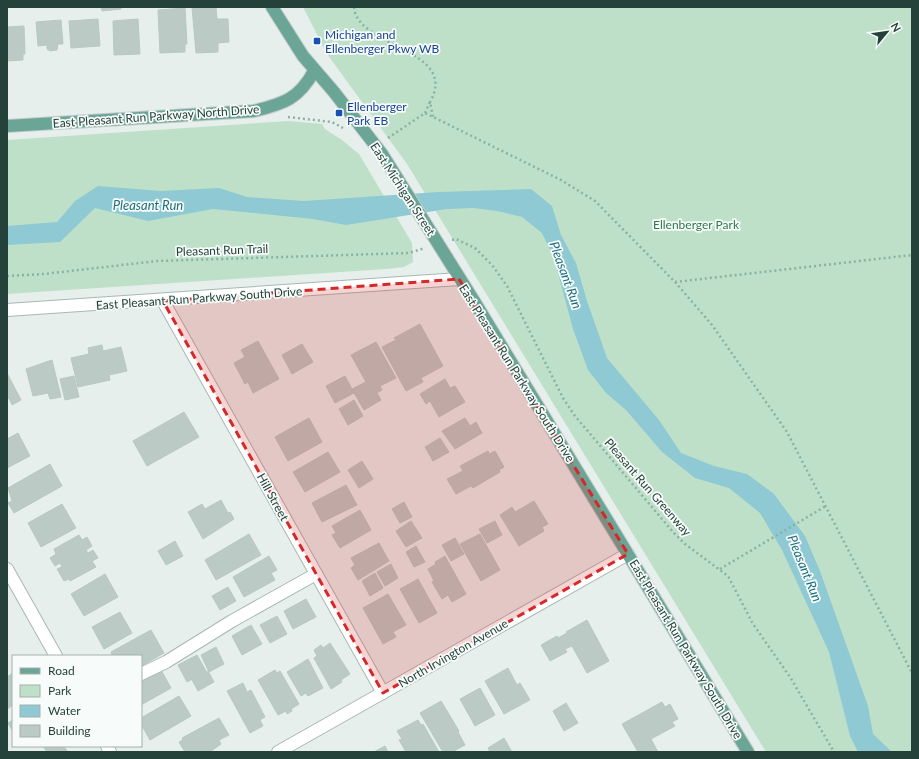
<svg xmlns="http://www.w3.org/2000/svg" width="919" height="759" viewBox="0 0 919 759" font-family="Lato,sans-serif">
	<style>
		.green { fill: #bfe0c8 }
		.water { fill: #8ec9d4 }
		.building { fill: #bbcac4; stroke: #b8c9c2 }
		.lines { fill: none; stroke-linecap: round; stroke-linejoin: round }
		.minor-casing { stroke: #a8b8b2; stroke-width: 14 }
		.major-casing { stroke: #c2cac8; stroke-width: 14 }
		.path { stroke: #86b3a5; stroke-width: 2.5; stroke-dasharray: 2 3; stroke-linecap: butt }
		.minor { stroke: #fff; stroke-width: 12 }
		.major { stroke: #6aa596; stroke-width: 12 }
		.marked { fill: #d62828; fill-opacity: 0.2; stroke: #d62828; stroke-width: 3; stroke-dasharray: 8 5; stroke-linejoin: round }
		.transit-dot { fill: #1a4fb4; stroke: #f7fbf9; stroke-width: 1.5 }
		.labels { text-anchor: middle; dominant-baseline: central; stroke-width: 3.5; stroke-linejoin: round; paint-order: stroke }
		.transit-label { font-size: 12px; fill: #164399; stroke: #f7fbf9; text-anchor: start }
		.street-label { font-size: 12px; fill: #24423a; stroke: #f7fbf9 }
		.park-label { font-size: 12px; fill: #2d7a4b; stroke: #f7fbf9 }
		.water-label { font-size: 13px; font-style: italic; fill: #1c6f80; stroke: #f7fbf9 }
	</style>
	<rect width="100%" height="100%" fill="#e6efeb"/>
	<g class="green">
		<polygon points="303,7 912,7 912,752 766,752 407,164 327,54"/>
		<polygon points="288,121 322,124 325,129 342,140 359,154 412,243 413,262 404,267 386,269 7,294 7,140"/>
	</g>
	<polygon class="water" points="98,186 161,191 219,188 247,197 304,201 438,192 531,189 552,206 561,235 576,263 587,301 607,358 659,420 681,453 714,466 747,474 774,494 805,536 820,571 868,706 873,734 892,752 858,752 850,736 829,652 782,550 760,513 729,488 695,478 662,452 626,410 606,393 588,370 573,329 554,258 542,233 522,217 497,211 473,208 447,209 346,225 313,219 213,209 148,221 95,208 60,242 7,245 7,226 57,222 75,201"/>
	<g class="building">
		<polygon points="101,7 121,7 121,9 102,11"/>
		<polygon points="192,7 216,7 217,19 228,19 229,42 218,43 218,52 196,53"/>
		<polygon points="185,8 187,44 185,44 185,52 160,53 158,10"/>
		<polygon points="98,19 100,46 71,48 69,21"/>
		<polygon points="138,19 140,54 114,55 113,21"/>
		<polygon points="61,20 63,44 58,44 57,50 50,51 47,49 47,45 38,46 36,22"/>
		<polygon points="24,26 25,54 23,54 23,60 7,61 7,27"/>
		<polygon points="420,324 443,366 421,378 423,382 406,391 382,347 396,340 394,338"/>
		<polygon points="258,341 279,379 253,393 248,382 245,384 234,363 245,357 241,350"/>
		<polygon points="376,342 396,378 380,386 382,390 377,393 381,400 364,410 352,389 366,382 351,355"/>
		<polygon points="302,344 313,362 292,374 282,355"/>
		<polygon points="102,345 103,351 121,347 127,371 109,375 110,380 78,387 71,358 89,354 88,348"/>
		<polygon points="52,360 61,397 50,399 48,393 33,396 26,369"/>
		<polygon points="7,373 21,400 12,405 9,398 7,399"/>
		<polygon points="74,376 79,397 65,400 60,379"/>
		<polygon points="345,376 354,393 335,403 326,386"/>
		<polygon points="445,379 450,388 455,386 465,402 439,417 430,401 426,404 420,394"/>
		<polygon points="354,400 363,416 348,425 339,409"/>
		<polygon points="184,412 199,437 147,466 133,441"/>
		<polygon points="309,418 322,442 288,461 275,437"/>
		<polygon points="465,418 470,426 476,422 482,433 455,449 442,431"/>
		<polygon points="18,433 30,456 7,468 7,439"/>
		<polygon points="440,438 449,452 433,461 425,447"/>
		<polygon points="488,451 489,454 495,451 504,467 499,470 500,472 473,488 471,486 456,494 447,479 463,471 460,466"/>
		<polygon points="328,452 340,472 305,492 293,472"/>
		<polygon points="362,461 373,479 359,488 348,470"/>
		<polygon points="50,464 62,486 14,513 8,503 12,501 8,488"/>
		<polygon points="346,485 357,505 322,522 312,503"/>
		<polygon points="221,500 228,513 230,512 234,519 203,539 188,512 202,504 205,509"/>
		<polygon points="534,501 548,524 542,527 544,531 519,546 500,515 512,507 515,512"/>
		<polygon points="404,502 412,517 400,523 392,509"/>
		<polygon points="62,504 76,528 41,547 28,523"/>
		<polygon points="360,510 371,530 340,548 332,535 336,533 332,526"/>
		<polygon points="411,521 422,538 406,547 396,531"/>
		<polygon points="495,521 502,535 487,543 479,529"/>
		<polygon points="249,534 261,555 216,580 205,560"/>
		<polygon points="480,534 500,570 481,581 460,544"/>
		<polygon points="79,535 82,540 87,537 92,546 86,550 88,553 93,550 98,558 92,561 96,567 70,581 69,579 64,581 57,569 62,567 60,563 55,566 50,558 56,554 54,549"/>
		<polygon points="455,538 464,554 451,561 442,545"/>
		<polygon points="175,541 183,556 166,565 158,551"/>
		<polygon points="379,543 389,561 358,580 351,568 355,565 351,558"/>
		<polygon points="416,546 425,562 414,567 406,552"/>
		<polygon points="269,556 277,570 271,573 275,580 244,597 233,577"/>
		<polygon points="445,556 466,594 452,602 448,595 442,599 432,582 434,581 428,569 436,564 435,562"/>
		<polygon points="391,564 398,578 385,586 377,572"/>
		<polygon points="375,573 383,588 370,596 362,581"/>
		<polygon points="105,574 118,597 84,616 71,594"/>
		<polygon points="418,579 437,613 419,623 400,589"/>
		<polygon points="228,587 236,601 220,610 212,596"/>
		<polygon points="388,594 406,625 393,632 396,637 383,644 363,608"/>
		<polygon points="306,599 316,617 293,629 284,611"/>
		<polygon points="120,612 132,633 104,649 92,627"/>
		<polygon points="277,616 287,634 270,643 260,625"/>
		<polygon points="587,620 609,661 587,673 572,646 565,649 567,652 550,661 541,645 557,636 558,638 567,633 566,632"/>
		<polygon points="251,625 262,644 242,655 232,636"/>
		<polygon points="151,630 164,653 141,666 141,656 112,656 111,652"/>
		<polygon points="330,643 350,674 341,680 342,682 331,689 314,658 317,656 314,650 321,645 323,648"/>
		<polygon points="216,647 224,664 209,672 201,655"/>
		<polygon points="197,655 206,671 187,682 178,665"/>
		<polygon points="308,659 323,688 308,696 306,693 301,696 287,672"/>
		<polygon points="508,668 517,685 520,683 530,700 504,714 485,681"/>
		<polygon points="161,670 171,688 141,705 141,681"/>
		<polygon points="275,670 277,673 280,671 299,704 291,709 292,711 287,714 286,711 278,715 258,680"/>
		<polygon points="208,671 214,682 198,691 192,680"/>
		<polygon points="13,673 13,705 7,709 7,677"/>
		<polygon points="243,683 247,692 251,690 265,717 260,720 263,726 250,733 227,691"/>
		<polygon points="480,688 495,715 475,726 460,699"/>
		<polygon points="179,696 191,716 150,740 141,724 141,718"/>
		<polygon points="441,701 459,731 458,732 465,745 452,752 443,752 420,713"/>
		<polygon points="662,702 665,707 670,704 678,719 672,722 675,726 651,739 658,752 638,752 622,724"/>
		<polygon points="566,703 578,723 564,731 553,711"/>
		<polygon points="219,718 229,735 219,740 221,744 210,752 185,752 179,742 183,740 182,738"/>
		<polygon points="13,720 13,732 8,723"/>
		<polygon points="418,720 421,725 423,724 439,752 406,752 399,740 402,739 397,731"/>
		<polygon points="504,738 512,752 490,752 488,748"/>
		<polygon points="43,746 64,746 67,751 47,752"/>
		<polygon points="385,746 388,752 374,752"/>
	</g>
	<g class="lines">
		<g class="minor-casing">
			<g id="minor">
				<polyline points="163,301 383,693"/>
				<polyline points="7,310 459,279"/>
				<polyline points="7,569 56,656"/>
				<polyline points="141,674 166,662 232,621 316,574"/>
				<polyline points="107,746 110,752"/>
				<polyline points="278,752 628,554"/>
			</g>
		</g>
		<g class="major-casing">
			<g id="major">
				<polyline points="272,7 303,56 334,92 382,154 474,301 748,752"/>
				<path d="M7,126L254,111C283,104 299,99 314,71"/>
			</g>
		</g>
		<g class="path">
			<path d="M354,7C357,48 460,49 430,102"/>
			<polyline points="425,113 430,102 433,117"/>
			<polyline points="288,117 332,122 343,128"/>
			<polyline points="388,138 425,113 561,180 595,201 675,282 712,325 787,432 912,673"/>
			<polyline points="452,240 456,239 475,248 492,265 507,286 563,398 575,416 673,532 685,544 728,576 753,624 790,677 834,752"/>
			<polyline points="7,276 44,274 157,261 409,253 425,248"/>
			<polyline points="675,282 912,255"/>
			<polyline points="720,569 826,506"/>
		</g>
		<use href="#minor" class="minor"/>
		<use href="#major" class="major"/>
	</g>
	<path class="marked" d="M459,279L628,554L383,693L163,301Z"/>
	<g class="transit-dot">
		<rect x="313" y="37" width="8" height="8" rx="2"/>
		<rect x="335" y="109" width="8" height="8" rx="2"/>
	</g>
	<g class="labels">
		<g class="transit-label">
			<text x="325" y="34">Michigan and<tspan x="325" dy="14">Ellenberger Pkwy WB</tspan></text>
			<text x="347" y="106">Ellenberger<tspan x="347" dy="14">Park EB</tspan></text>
		</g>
		<g class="street-label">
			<text transform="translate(156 116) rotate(-4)">East Pleasant Run Parkway North Drive</text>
			<text transform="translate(403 189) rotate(57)">East Michigan Street</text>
			<text transform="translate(222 250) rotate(-2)">Pleasant Run Trail</text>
			<text transform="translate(199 298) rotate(-4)">East Pleasant Run Parkway South Drive</text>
			<text transform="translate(517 373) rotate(58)">East Pleasant Run Parkway South Drive</text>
			<text transform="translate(648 487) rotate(49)">Pleasant Run Greenway</text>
			<text transform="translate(273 497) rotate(61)">Hill Street</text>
			<text transform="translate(686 649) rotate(59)">East Pleasant Run Parkway South Drive</text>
			<text transform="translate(453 653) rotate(-30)">North Irvington Avenue</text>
		</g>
		<g class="park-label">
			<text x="696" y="224">Ellenberger Park</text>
		</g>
		<g class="water-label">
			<text x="148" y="205">Pleasant Run</text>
			<text transform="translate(566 275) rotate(70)">Pleasant Run</text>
			<text transform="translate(805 568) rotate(68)">Pleasant Run</text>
		</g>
	</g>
	<rect width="919" height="759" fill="none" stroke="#24423a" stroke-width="16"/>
	<rect x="12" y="655" width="130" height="92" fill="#f7fbf9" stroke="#a3b1ad"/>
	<rect x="20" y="668" width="20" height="6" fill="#6aa596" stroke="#a3b1ad"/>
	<text x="48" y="675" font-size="12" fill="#24423a">Road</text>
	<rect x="20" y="685" width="20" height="12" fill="#bfe0c8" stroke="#a3b1ad"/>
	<text x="48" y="695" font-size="12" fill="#24423a">Park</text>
	<rect x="20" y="705" width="20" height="12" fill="#8ec9d4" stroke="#a3b1ad"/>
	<text x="48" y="715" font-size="12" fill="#24423a">Water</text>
	<rect x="20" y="725" width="20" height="12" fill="#bbcac4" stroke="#a3b1ad"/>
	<text x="48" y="735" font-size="12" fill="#24423a">Building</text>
	<g transform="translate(887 32) rotate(61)" stroke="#f7fbf9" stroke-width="3" paint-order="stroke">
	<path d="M0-3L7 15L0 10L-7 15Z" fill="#24423a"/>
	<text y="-6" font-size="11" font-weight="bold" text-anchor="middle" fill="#24423a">N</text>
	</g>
</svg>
